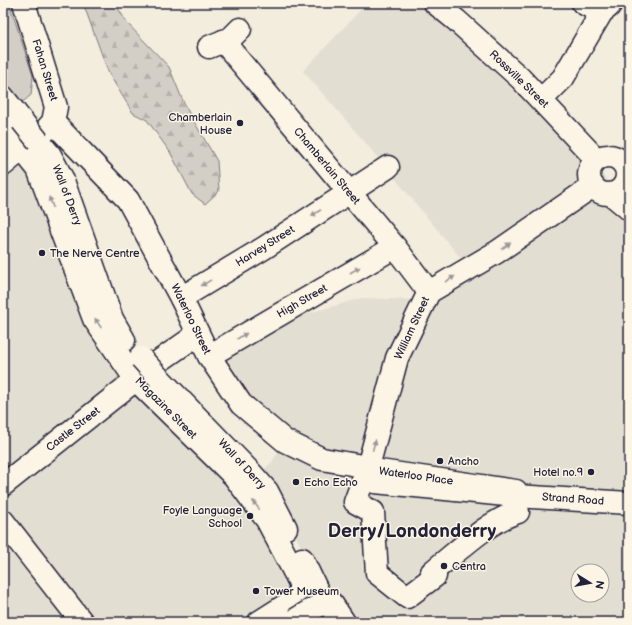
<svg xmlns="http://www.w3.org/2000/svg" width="632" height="625" viewBox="0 0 632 625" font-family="'Balsamiq Sans',sans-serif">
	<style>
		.built { fill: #e3ded2; fill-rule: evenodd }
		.forest { fill: url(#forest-firs); stroke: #7b7880 }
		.green { fill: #d4cfc6; stroke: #7b7880 }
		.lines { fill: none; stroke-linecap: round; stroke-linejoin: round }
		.minor-casing { stroke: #22223b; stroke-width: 25 }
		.major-casing { stroke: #22223b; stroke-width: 25 }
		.minor { stroke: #fcf5e5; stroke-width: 22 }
		.major { stroke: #fcf5e5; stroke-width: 22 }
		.minor-bridge-casing { stroke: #22223b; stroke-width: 25; stroke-linecap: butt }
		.minor-bridge { stroke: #fcf5e5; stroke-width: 22 }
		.oneway { fill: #9a9698 }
		.poi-dot { fill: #22223b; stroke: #fcf5e5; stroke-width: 1.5 }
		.labels { text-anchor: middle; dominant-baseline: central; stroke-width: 3; stroke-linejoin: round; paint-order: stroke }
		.street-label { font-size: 11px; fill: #22223b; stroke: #fcf5e5 }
		.poi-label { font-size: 11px; fill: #22223b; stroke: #fcf5e5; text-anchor: start }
		.town-label { font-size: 19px; font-weight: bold; fill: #22223b; stroke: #fcf5e5 }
	</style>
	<defs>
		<pattern id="forest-firs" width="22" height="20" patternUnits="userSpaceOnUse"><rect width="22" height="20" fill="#d4cfc6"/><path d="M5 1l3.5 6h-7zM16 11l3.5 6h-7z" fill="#b6b1ab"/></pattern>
	</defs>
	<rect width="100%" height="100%" fill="#f3edde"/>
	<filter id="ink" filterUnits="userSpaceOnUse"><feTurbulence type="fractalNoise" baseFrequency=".025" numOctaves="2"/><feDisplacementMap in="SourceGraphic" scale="8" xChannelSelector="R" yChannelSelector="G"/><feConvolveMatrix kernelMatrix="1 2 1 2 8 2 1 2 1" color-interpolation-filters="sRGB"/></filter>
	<g filter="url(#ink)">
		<g class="built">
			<path d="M367,3H422L629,201V622H301L329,604L272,487L259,474L272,462L290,434L255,409L225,358L296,317L361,298L417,300L469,268L363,140L303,71ZM578,571H602V595H578Z"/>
			<polygon points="3,109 119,344 316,601 282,622 3,622"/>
		</g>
		<polygon class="forest" points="83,3 115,3 127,23 169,67 185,106 217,161 219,191 205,204 192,194 170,152 147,120 133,113 109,74"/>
		<polygon class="green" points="3,3 9,3 33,76 31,95 18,106 3,87"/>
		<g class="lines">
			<g class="minor-casing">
				<g id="minor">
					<polyline points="24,3 56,107 53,122 43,133"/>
					<path d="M583,3C592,8 604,16 611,3"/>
					<polyline points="223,41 395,247 429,292"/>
					<polyline points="209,47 231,38 240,29"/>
					<polyline points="3,97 22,121"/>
					<polyline points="541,100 563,78 603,10"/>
					<polyline points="53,122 128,200 181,298 209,356 241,404 285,441 322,459 368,467"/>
					<polyline points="3,125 38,169 94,319 136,380 234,476 267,520 300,583 300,596 259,622"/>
					<polyline points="38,141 50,155 62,178 112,319 124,340"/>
					<polyline points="3,165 27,145"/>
					<polyline points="593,186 497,252 429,292 397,358 368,467 375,482 516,496 629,503"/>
					<polyline points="181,298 264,248 388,167"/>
					<polyline points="209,356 395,247"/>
					<polyline points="158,362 198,334"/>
					<polyline points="159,378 251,473 267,491 286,528"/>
					<path d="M368,467L373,470L516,491L514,499L518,512C488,521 457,552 432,572L435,576L407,597L377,573L373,512L355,502Z"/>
					<polyline points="3,485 143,374"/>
					<polyline points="3,521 82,622"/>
					<polyline points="302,559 323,603 318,606"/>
					<polyline points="314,614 332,604 344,622"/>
				</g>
			</g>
			<g class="major-casing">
				<g id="major">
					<polyline points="435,3 456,20 520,78 597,160"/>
					<circle cx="608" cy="175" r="19"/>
					<polyline points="611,194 629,209"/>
				</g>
			</g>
			<use href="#minor" class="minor"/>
			<use href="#major" class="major"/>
			<g class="minor-bridge-casing">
				<g id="minor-bridge">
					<polyline points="22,121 38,141"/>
					<polyline points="141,358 159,378"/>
					<polyline points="295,620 318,606"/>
				</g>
			</g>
			<use href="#minor-bridge" class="minor-bridge"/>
		</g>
		<defs><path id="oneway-solid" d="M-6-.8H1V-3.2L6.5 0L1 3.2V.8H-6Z"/></defs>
		<g class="oneway">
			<use href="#oneway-solid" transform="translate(51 202) rotate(-111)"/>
			<use href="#oneway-solid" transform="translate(316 213) rotate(147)"/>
			<use href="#oneway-solid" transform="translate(506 246) rotate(-35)"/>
			<use href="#oneway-solid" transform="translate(355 270) rotate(-30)"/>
			<use href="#oneway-solid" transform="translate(450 279) rotate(-31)"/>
			<use href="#oneway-solid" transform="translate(206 283) rotate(149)"/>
			<use href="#oneway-solid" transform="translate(98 323) rotate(-123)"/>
			<use href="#oneway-solid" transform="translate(242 336) rotate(-30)"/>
			<use href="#oneway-solid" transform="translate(374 445) rotate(-75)"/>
			<use href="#oneway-solid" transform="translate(256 505) rotate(-127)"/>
		</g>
	</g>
	<g class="poi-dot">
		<circle cx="240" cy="123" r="4"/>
		<circle cx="42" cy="253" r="4"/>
		<circle cx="440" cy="461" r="4"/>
		<circle cx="591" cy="472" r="4"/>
		<circle cx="296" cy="482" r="4"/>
		<circle cx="250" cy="516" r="4"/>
		<circle cx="444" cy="566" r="4"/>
		<circle cx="256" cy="591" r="4"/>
	</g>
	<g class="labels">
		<g class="street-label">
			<text transform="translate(45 70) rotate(73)">Fahan Street</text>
			<text transform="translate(519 79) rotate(44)">Rossville Street</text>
			<text transform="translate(327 166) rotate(50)">Chamberlain Street</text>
			<text transform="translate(67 195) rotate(69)">Wall of Derry</text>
			<text transform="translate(265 246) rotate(-32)">Harvey Street</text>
			<text transform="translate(302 301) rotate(-30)">High Street</text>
			<text transform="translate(191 319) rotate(64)">Waterloo Street</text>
			<text transform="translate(412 328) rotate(-65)">William Street</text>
			<text transform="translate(166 408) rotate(45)">Magazine Street</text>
			<text transform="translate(73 429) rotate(-38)">Castle Street</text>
			<text transform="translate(242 464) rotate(47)">Wall of Derry</text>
			<text transform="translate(416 476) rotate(8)">Waterloo Place</text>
			<text transform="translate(573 499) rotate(4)">Strand Road</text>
		</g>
		<g class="poi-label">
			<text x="232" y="117" text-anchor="end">Chamberlain<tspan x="232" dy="13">House</tspan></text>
			<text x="50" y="253">The Nerve Centre</text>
			<text x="448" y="461">Ancho</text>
			<text x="583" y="472" text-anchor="end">Hotel no.9</text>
			<text x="304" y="482">Echo Echo</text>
			<text x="242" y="510" text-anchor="end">Foyle Language<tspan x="242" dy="13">School</tspan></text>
			<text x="452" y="566">Centra</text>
			<text x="264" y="591">Tower Museum</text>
		</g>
		<g class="town-label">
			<text x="412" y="531">Derry/Londonderry</text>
		</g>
	</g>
	<rect width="632" height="625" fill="none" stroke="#fcf5e5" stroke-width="16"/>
	<rect x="8" y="8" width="616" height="609" fill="none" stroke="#22223b" stroke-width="1.5" filter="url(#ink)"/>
	<g transform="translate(590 583) rotate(101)"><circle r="19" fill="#fcf5e5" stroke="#a5a1a1"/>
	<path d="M0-3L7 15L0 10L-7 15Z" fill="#22223b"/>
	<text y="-6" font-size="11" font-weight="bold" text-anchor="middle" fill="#22223b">N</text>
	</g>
</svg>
